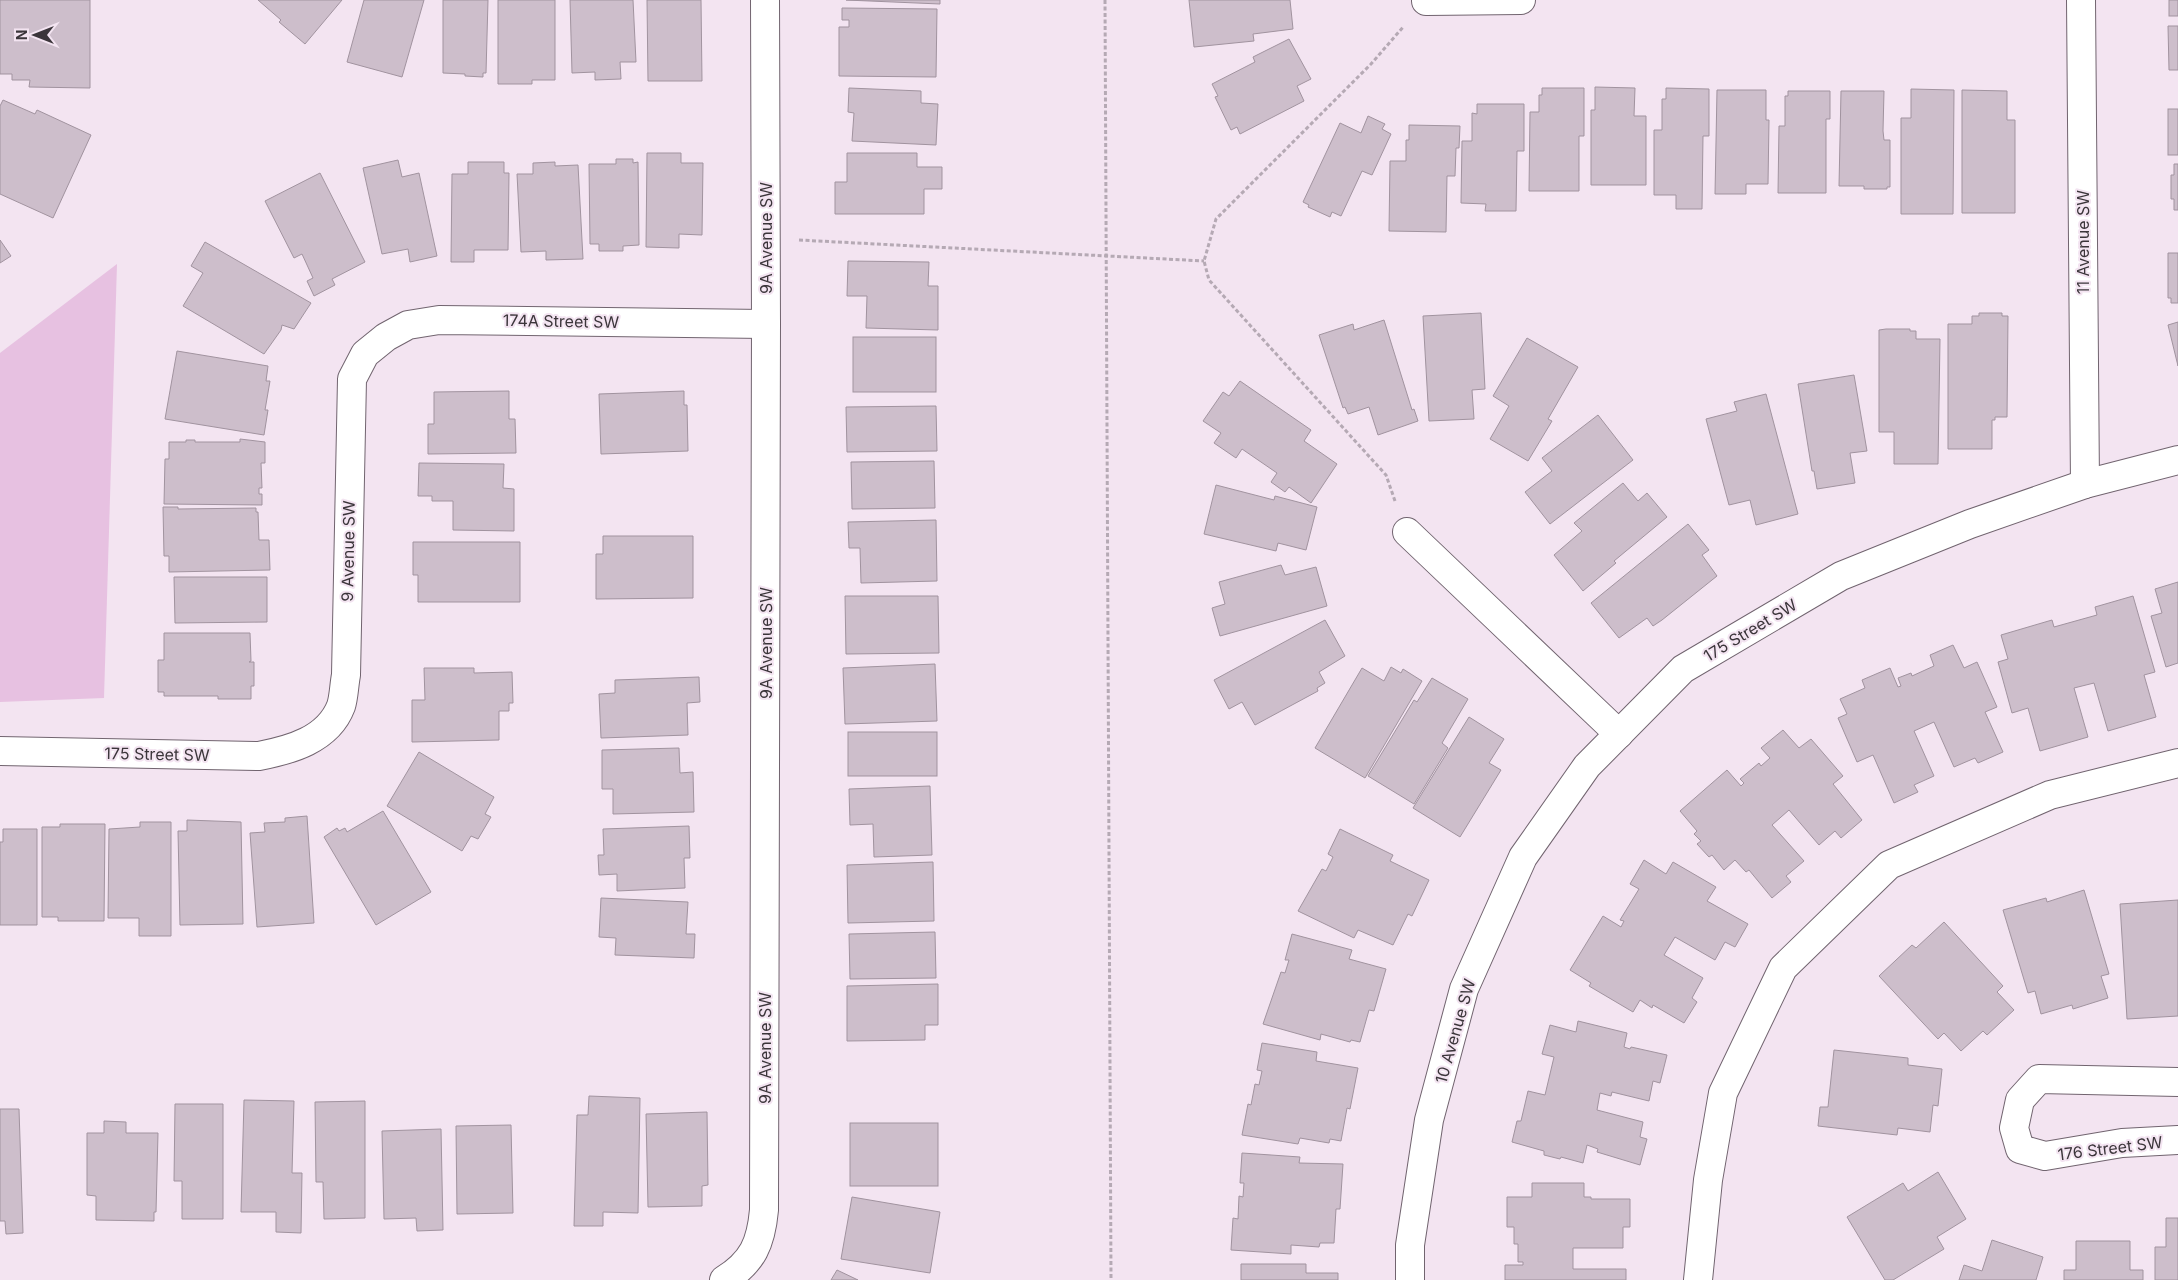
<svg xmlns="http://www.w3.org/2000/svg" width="2178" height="1280" viewBox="0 0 2178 1280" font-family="Inter,sans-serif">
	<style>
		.green { fill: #e7c1e1 }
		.building { fill: #cdbecb; stroke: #a1939f }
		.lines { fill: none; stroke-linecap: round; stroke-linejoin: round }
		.minor-casing { stroke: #71646f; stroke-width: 30 }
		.path { stroke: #b5a9b4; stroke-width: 3; stroke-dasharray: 4 2.5; stroke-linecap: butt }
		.minor { stroke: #fff; stroke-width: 28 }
		.labels { text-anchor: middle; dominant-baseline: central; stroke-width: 4; stroke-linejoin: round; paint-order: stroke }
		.street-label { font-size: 16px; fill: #3b353a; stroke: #f3e4f1 }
	</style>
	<rect width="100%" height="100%" fill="#f3e4f1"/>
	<polygon class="green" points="117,264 104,698 0,702 0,353"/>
	<g class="building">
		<polygon points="0,0 90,0 90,88 29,87 30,80 12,80 12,74 0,74"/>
		<polygon points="258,0 342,0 305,44 279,22 281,20"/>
		<polygon points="364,0 424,0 402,77 347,62"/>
		<polygon points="443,0 488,0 486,73 483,73 483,77 465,76 465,74 443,73"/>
		<polygon points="498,0 555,0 555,80 532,80 532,84 498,84"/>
		<polygon points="570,0 633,0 636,62 620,62 621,79 595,80 595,72 572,73"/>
		<polygon points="647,0 701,0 702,81 648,81"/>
		<polygon points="846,0 940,0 940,4"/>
		<polygon points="1189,0 1290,0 1293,29 1253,34 1254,41 1194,47"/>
		<rect x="2169" y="0" width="9" height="16"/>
		<polygon points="842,8 937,9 936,77 839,76 839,27 849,27 849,20 842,20"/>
		<polygon points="2168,26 2178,26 2178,70 2169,70"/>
		<polygon points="1289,39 1311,79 1297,86 1304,101 1240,134 1237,127 1231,130 1215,97 1218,96 1212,84 1255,62 1253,57"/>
		<polygon points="1595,87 1635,88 1634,116 1646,116 1646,185 1591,185 1591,110 1595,110"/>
		<polygon points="849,88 921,91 921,103 938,104 936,145 852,141 854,113 848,112"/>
		<polygon points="1542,88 1584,88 1584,136 1579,136 1579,191 1529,191 1530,112 1539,112 1539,95 1542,95"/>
		<polygon points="1666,88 1709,89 1709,136 1703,136 1702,209 1676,209 1676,195 1654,195 1654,130 1662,130 1662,99 1666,99"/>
		<polygon points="1911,89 1954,90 1953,214 1901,214 1901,118 1911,118"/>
		<polygon points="1717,90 1766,90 1766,120 1769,120 1768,184 1746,184 1746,194 1715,194"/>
		<polygon points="1962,90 2007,91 2007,120 2015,120 2015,213 1962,213"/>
		<polygon points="1788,91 1830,91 1830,119 1826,119 1826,193 1778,193 1779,126 1785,126 1785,96 1788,96"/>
		<polygon points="1841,91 1884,91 1883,131 1884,140 1890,140 1890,187 1887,187 1887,189 1864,189 1864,186 1839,186"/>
		<polygon points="3,100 35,114 37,110 91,135 53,218 0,194 0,106"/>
		<polygon points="1477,104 1524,104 1524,151 1517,151 1516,211 1485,211 1486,204 1461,203 1462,141 1472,141 1472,113 1477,114"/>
		<rect x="2168" y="109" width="10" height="46"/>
		<polygon points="1368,116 1385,124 1382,129 1391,134 1372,175 1362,171 1341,216 1332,212 1330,217 1308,207 1309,205 1303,202 1340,123 1361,133"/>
		<polygon points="1409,125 1460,126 1459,148 1456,148 1455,176 1447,176 1446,232 1389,231 1390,161 1406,161 1406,140 1409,140"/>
		<polygon points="647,153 681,153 681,163 703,163 702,235 679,234 679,248 646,247"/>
		<polygon points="847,153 917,153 917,167 942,167 942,189 924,189 924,214 835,214 835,182 847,182"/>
		<polygon points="616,159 633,159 633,163 638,162 639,245 623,246 623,251 599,251 599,244 590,244 589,164 616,164"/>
		<polygon points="398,160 402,177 419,173 437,256 410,262 408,249 382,254 363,168"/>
		<polygon points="468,162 504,162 504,173 509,173 508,250 474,250 474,262 451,262 452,174 468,174"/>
		<polygon points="555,162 555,166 578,165 583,259 546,260 546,251 521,252 517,174 533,174 533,163"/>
		<polygon points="2174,164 2178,164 2178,210 2174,210 2174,199 2171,199 2171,175 2174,175"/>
		<polygon points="320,173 365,262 332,279 335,285 314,296 307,281 313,278 302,254 294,258 265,201"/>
		<polygon points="0,240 11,256 0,263"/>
		<polygon points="205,242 311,303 294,329 282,325 281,330 264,354 183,306 203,273 191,266"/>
		<polygon points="2168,253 2178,253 2178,303 2171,303 2171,298 2168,298"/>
		<polygon points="848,261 929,262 928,286 938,286 938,330 866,328 867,296 847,296"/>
		<polygon points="1481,313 1485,389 1472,390 1474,419 1429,421 1423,316"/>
		<polygon points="1979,313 2002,313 2002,316 2008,316 2007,417 1995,417 1995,420 1992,420 1992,449 1948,449 1948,324 1972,324 1972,316 1979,316"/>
		<polygon points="1384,320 1412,410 1414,409 1418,421 1378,435 1369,407 1348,414 1345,407 1343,408 1319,335 1353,324 1354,330"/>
		<polygon points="2178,322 2178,366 2168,325"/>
		<polygon points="1886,329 1910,329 1910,331 1916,331 1916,339 1940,339 1938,464 1894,464 1894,432 1879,432 1879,330"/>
		<rect x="853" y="337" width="83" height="55"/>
		<polygon points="1527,338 1578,367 1548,419 1552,421 1528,461 1490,439 1509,406 1493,396"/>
		<polygon points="177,351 268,366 266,381 270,381 265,410 268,410 264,435 165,419"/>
		<polygon points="1854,375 1867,451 1850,453 1855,483 1817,489 1814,471 1812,471 1798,384"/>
		<polygon points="1240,381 1311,430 1304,441 1337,464 1311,503 1289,487 1285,492 1271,482 1277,473 1242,449 1236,458 1214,443 1221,433 1203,421 1223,392 1229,396"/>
		<polygon points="509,391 509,419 515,419 516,453 428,454 428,424 434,424 434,392"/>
		<polygon points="684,391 684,405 687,405 688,451 601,454 599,394"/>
		<polygon points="1766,394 1798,514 1756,525 1750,500 1729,505 1706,419 1737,411 1734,402"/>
		<polygon points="936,406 937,451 847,452 846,407"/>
		<polygon points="1598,415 1633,460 1550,524 1525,492 1552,471 1542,458"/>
		<polygon points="240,439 265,442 265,463 261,463 262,488 259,488 259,494 262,494 262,505 164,504 165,459 169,459 169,442 186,442 186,440 195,440 195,442 240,442"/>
		<polygon points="934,461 935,508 852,509 851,462"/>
		<polygon points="419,463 504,464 503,488 514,489 514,531 453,530 453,501 432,501 432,496 418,496"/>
		<polygon points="1623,483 1638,501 1647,493 1667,517 1614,561 1616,563 1583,591 1554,555 1582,531 1574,523"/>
		<polygon points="1216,485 1274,500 1275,496 1317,507 1306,550 1278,543 1276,551 1204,534"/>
		<polygon points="163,507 178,507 178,509 256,508 256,512 258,512 259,540 269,540 270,570 169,572 169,556 164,556"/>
		<polygon points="936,520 937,581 861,583 860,548 849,548 848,522"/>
		<polygon points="1688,524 1709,550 1702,555 1717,576 1662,620 1653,626 1647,618 1619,638 1591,603"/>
		<polygon points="603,536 693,536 693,598 596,599 596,554 603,554"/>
		<polygon points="413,542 520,542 520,602 418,602 418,575 413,575"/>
		<polygon points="1281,565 1285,575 1316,567 1327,606 1220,636 1212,608 1225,604 1219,582"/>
		<polygon points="174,577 267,577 267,622 175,623"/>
		<polygon points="2178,582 2178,663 2166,667 2151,616 2162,613 2155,589"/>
		<polygon points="845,596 938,596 939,653 846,654"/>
		<polygon points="2133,596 2155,672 2144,675 2156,717 2108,731 2094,683 2074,688 2088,737 2040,751 2028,708 2012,713 1998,662 2008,659 2001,635 2052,620 2054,627 2097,615 2095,607"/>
		<polygon points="1325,620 1345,656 1319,672 1325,683 1317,688 1318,691 1255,725 1242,702 1229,709 1214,680"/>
		<polygon points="164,633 250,633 251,661 249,662 254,662 254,686 251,686 251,699 218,699 218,696 164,696 164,692 158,692 158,660 164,660"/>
		<polygon points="1953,645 1964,668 1977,662 1997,707 1985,712 2003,752 1978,763 1975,758 1954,767 1934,722 1914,731 1934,776 1914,785 1918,792 1894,803 1873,755 1857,762 1838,718 1847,714 1840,699 1865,688 1862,680 1890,668 1898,687 1901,686 1898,678 1911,673 1912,676 1934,666 1930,655"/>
		<polygon points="935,664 937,721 845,724 843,668"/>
		<polygon points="1391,667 1401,673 1403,669 1422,681 1365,778 1315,748 1362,668 1384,681"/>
		<polygon points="424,668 474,668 474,673 512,672 513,703 509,703 509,711 499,711 499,740 412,742 412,700 425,700"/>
		<polygon points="699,677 700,702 687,703 688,735 601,738 599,694 615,693 615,680"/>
		<polygon points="1432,678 1468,699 1442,743 1448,748 1414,804 1368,776 1414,700 1417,702"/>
		<polygon points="1469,717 1504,739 1489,763 1501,770 1460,837 1413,808"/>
		<polygon points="1783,730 1799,748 1811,739 1843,776 1833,784 1862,820 1841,838 1835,831 1819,845 1789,810 1772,825 1804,861 1786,876 1791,882 1772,898 1749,870 1746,872 1735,860 1724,870 1712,855 1709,857 1697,844 1701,841 1694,834 1697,831 1680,811 1727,770 1741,786 1744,783 1740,779 1759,763 1761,766 1770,758 1761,748"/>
		<rect x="848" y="732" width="89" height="44"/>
		<polygon points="679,748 680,773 693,772 694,812 613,814 613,789 602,789 602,750"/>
		<polygon points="419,752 494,797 485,814 491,817 478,839 471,836 462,851 387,806"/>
		<polygon points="930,786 932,855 874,857 873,824 850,825 849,789"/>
		<polygon points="383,811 431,892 376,925 324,837 337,828 339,831 345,828 347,832"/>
		<polygon points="307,816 314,923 257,927 250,833 265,832 264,823 285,822 285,818"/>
		<polygon points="187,820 241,822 243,924 180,925 178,831 187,831"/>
		<polygon points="140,822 171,822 171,936 139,936 139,918 108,918 109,829 140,827"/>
		<polygon points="60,824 105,824 104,921 58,921 58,917 42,917 42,827 60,827"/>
		<polygon points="689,826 690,858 684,858 685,888 617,891 617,874 599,875 598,855 604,855 603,829"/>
		<polygon points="3,829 37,829 37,925 0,925 0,842 3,842"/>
		<polygon points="1340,829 1393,855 1390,861 1429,880 1412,916 1408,914 1393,945 1358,930 1354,938 1298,911 1322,869 1326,871 1333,857 1328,854"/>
		<polygon points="1644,860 1666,874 1673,862 1716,887 1707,901 1748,924 1735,947 1725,942 1715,960 1675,937 1664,955 1703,978 1692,998 1697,1002 1684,1023 1653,1005 1652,1008 1640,1000 1633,1012 1589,986 1591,983 1570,970 1603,916 1621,927 1624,921 1620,920 1639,889 1630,884"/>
		<polygon points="933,862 934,921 848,923 847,865"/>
		<polygon points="2084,890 2109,974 2101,976 2108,998 2073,1009 2072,1005 2041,1014 2035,991 2028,993 2003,910 2046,898 2047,902"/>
		<polygon points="601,898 688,902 686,934 695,934 694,958 615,955 616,938 599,937"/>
		<polygon points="2178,900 2178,1016 2127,1019 2120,904"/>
		<polygon points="1944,922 2003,986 1997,992 2014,1010 1987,1035 1983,1031 1961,1051 1944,1033 1938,1039 1879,976 1912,945 1916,948"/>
		<polygon points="935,932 936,978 850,979 849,934"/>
		<polygon points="1292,934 1352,950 1349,959 1386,969 1374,1011 1369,1010 1360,1042 1351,1040 1350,1042 1321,1034 1320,1040 1263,1024 1281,972 1285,973 1289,960 1285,960"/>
		<polygon points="938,984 938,1025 925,1025 925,1040 847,1041 847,986"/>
		<polygon points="1578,1021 1627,1033 1624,1047 1630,1049 1631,1047 1667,1055 1660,1083 1653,1081 1649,1101 1612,1092 1611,1096 1600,1093 1597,1110 1643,1122 1640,1137 1647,1139 1640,1165 1597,1152 1598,1149 1587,1145 1583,1163 1561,1157 1560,1159 1544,1155 1544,1151 1512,1142 1517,1121 1521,1121 1528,1091 1545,1095 1554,1057 1542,1054 1550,1025 1576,1032"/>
		<polygon points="1262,1043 1317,1052 1316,1061 1358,1068 1350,1109 1347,1108 1341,1141 1330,1139 1329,1143 1300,1138 1298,1144 1242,1135 1248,1104 1251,1105 1255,1084 1259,1085 1262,1071 1257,1070"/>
		<polygon points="1834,1050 1908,1058 1908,1065 1942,1069 1938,1106 1933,1105 1930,1132 1898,1128 1897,1135 1818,1126 1820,1107 1828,1107"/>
		<polygon points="589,1096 640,1098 638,1213 603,1212 603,1226 574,1226 577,1115 588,1115"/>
		<polygon points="244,1100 294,1101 292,1173 302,1173 301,1233 276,1232 276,1212 241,1212"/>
		<polygon points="365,1101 365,1218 324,1219 323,1182 316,1182 315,1102"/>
		<polygon points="175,1104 223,1104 223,1219 182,1219 182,1181 174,1181"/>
		<polygon points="0,1109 19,1109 23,1233 6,1234 5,1221 0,1221"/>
		<polygon points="707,1112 708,1185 702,1186 702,1206 648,1207 646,1114"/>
		<polygon points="104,1121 126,1122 126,1133 158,1133 156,1212 154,1212 154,1221 96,1220 96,1196 87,1195 87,1133 104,1133"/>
		<rect x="850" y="1123" width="88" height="63"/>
		<polygon points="511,1125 513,1213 457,1214 456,1126"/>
		<polygon points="441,1129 443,1230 417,1231 416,1218 384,1219 382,1131"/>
		<polygon points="1242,1153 1300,1157 1299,1163 1343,1164 1340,1209 1336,1209 1334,1243 1320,1243 1319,1247 1291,1245 1291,1254 1231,1250 1233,1218 1238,1219 1239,1196 1243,1197 1244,1183 1240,1183"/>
		<polygon points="1938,1172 1966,1219 1937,1237 1944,1249 1893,1280 1885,1280 1847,1217 1903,1183 1908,1191"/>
		<polygon points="1532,1183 1584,1183 1584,1197 1591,1197 1591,1199 1630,1199 1630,1227 1623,1227 1623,1248 1573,1248 1573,1269 1626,1269 1626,1280 1505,1280 1505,1265 1523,1265 1523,1262 1518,1262 1518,1244 1514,1244 1514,1227 1507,1227 1507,1197 1532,1197"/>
		<polygon points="852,1197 940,1212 930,1273 841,1259"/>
		<polygon points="2166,1218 2178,1218 2178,1280 2155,1280 2155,1247 2166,1247"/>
		<polygon points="1992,1240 2043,1257 2036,1280 1959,1280 1964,1265 1982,1271"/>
		<polygon points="2076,1241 2130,1241 2130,1270 2143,1270 2143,1280 2064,1280 2064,1270 2076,1270"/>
		<polygon points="1241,1264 1306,1264 1306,1273 1338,1273 1338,1280 1241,1280"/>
		<polygon points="837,1270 858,1280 831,1280"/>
	</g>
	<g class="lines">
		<g class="minor-casing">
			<g id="minor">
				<polyline points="2081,0 2085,484"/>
				<polyline points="1426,1 1521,0"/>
				<polyline points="1407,532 1619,734"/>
				<path d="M0,751L259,756C290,750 328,740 341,706C344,697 344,685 346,675L352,379L365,354L386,337L408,325L439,320L766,324"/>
				<polyline points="2178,1082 2039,1079 2020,1100 2014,1128 2020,1149 2045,1156 2122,1143 2178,1140"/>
				<path d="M724,1280C753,1262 761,1243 764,1210L766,324L765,0"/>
				<polyline points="1410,1280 1410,1245 1429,1120 1464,989 1523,857 1587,766 1683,669 1841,576 1970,524 2085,484 2178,460"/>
				<polyline points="1698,1280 1708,1180 1723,1093 1783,968 1889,865 2050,795 2178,763"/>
			</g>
		</g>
		<g class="path">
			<polyline points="1105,0 1111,1280"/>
			<polyline points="799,240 1204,261"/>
			<polyline points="1395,501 1386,475 1209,280 1204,261 1216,219 1371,64 1404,26"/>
		</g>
		<use href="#minor" class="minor"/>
	</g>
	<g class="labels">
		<g class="street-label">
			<text transform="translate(766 238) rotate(-90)">9A Avenue SW</text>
			<text transform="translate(2083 242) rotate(-90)">11 Avenue SW</text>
			<text transform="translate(561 321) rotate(1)">174A Street SW</text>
			<text transform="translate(348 551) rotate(-89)">9 Avenue SW</text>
			<text transform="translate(1750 630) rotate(-31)">175 Street SW</text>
			<text transform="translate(766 643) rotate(-90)">9A Avenue SW</text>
			<text transform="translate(157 754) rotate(1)">175 Street SW</text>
			<text transform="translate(1455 1031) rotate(-74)">10 Avenue SW</text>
			<text transform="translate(765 1048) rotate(-90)">9A Avenue SW</text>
			<text transform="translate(2110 1148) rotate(-7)">176 Street SW</text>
		</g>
	</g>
	<g transform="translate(35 35) rotate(270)" stroke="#f3e4f1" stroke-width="4" paint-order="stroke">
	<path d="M0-4L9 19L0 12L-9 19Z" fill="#3b353a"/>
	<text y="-8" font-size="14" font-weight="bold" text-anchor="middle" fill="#3b353a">N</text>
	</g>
</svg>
